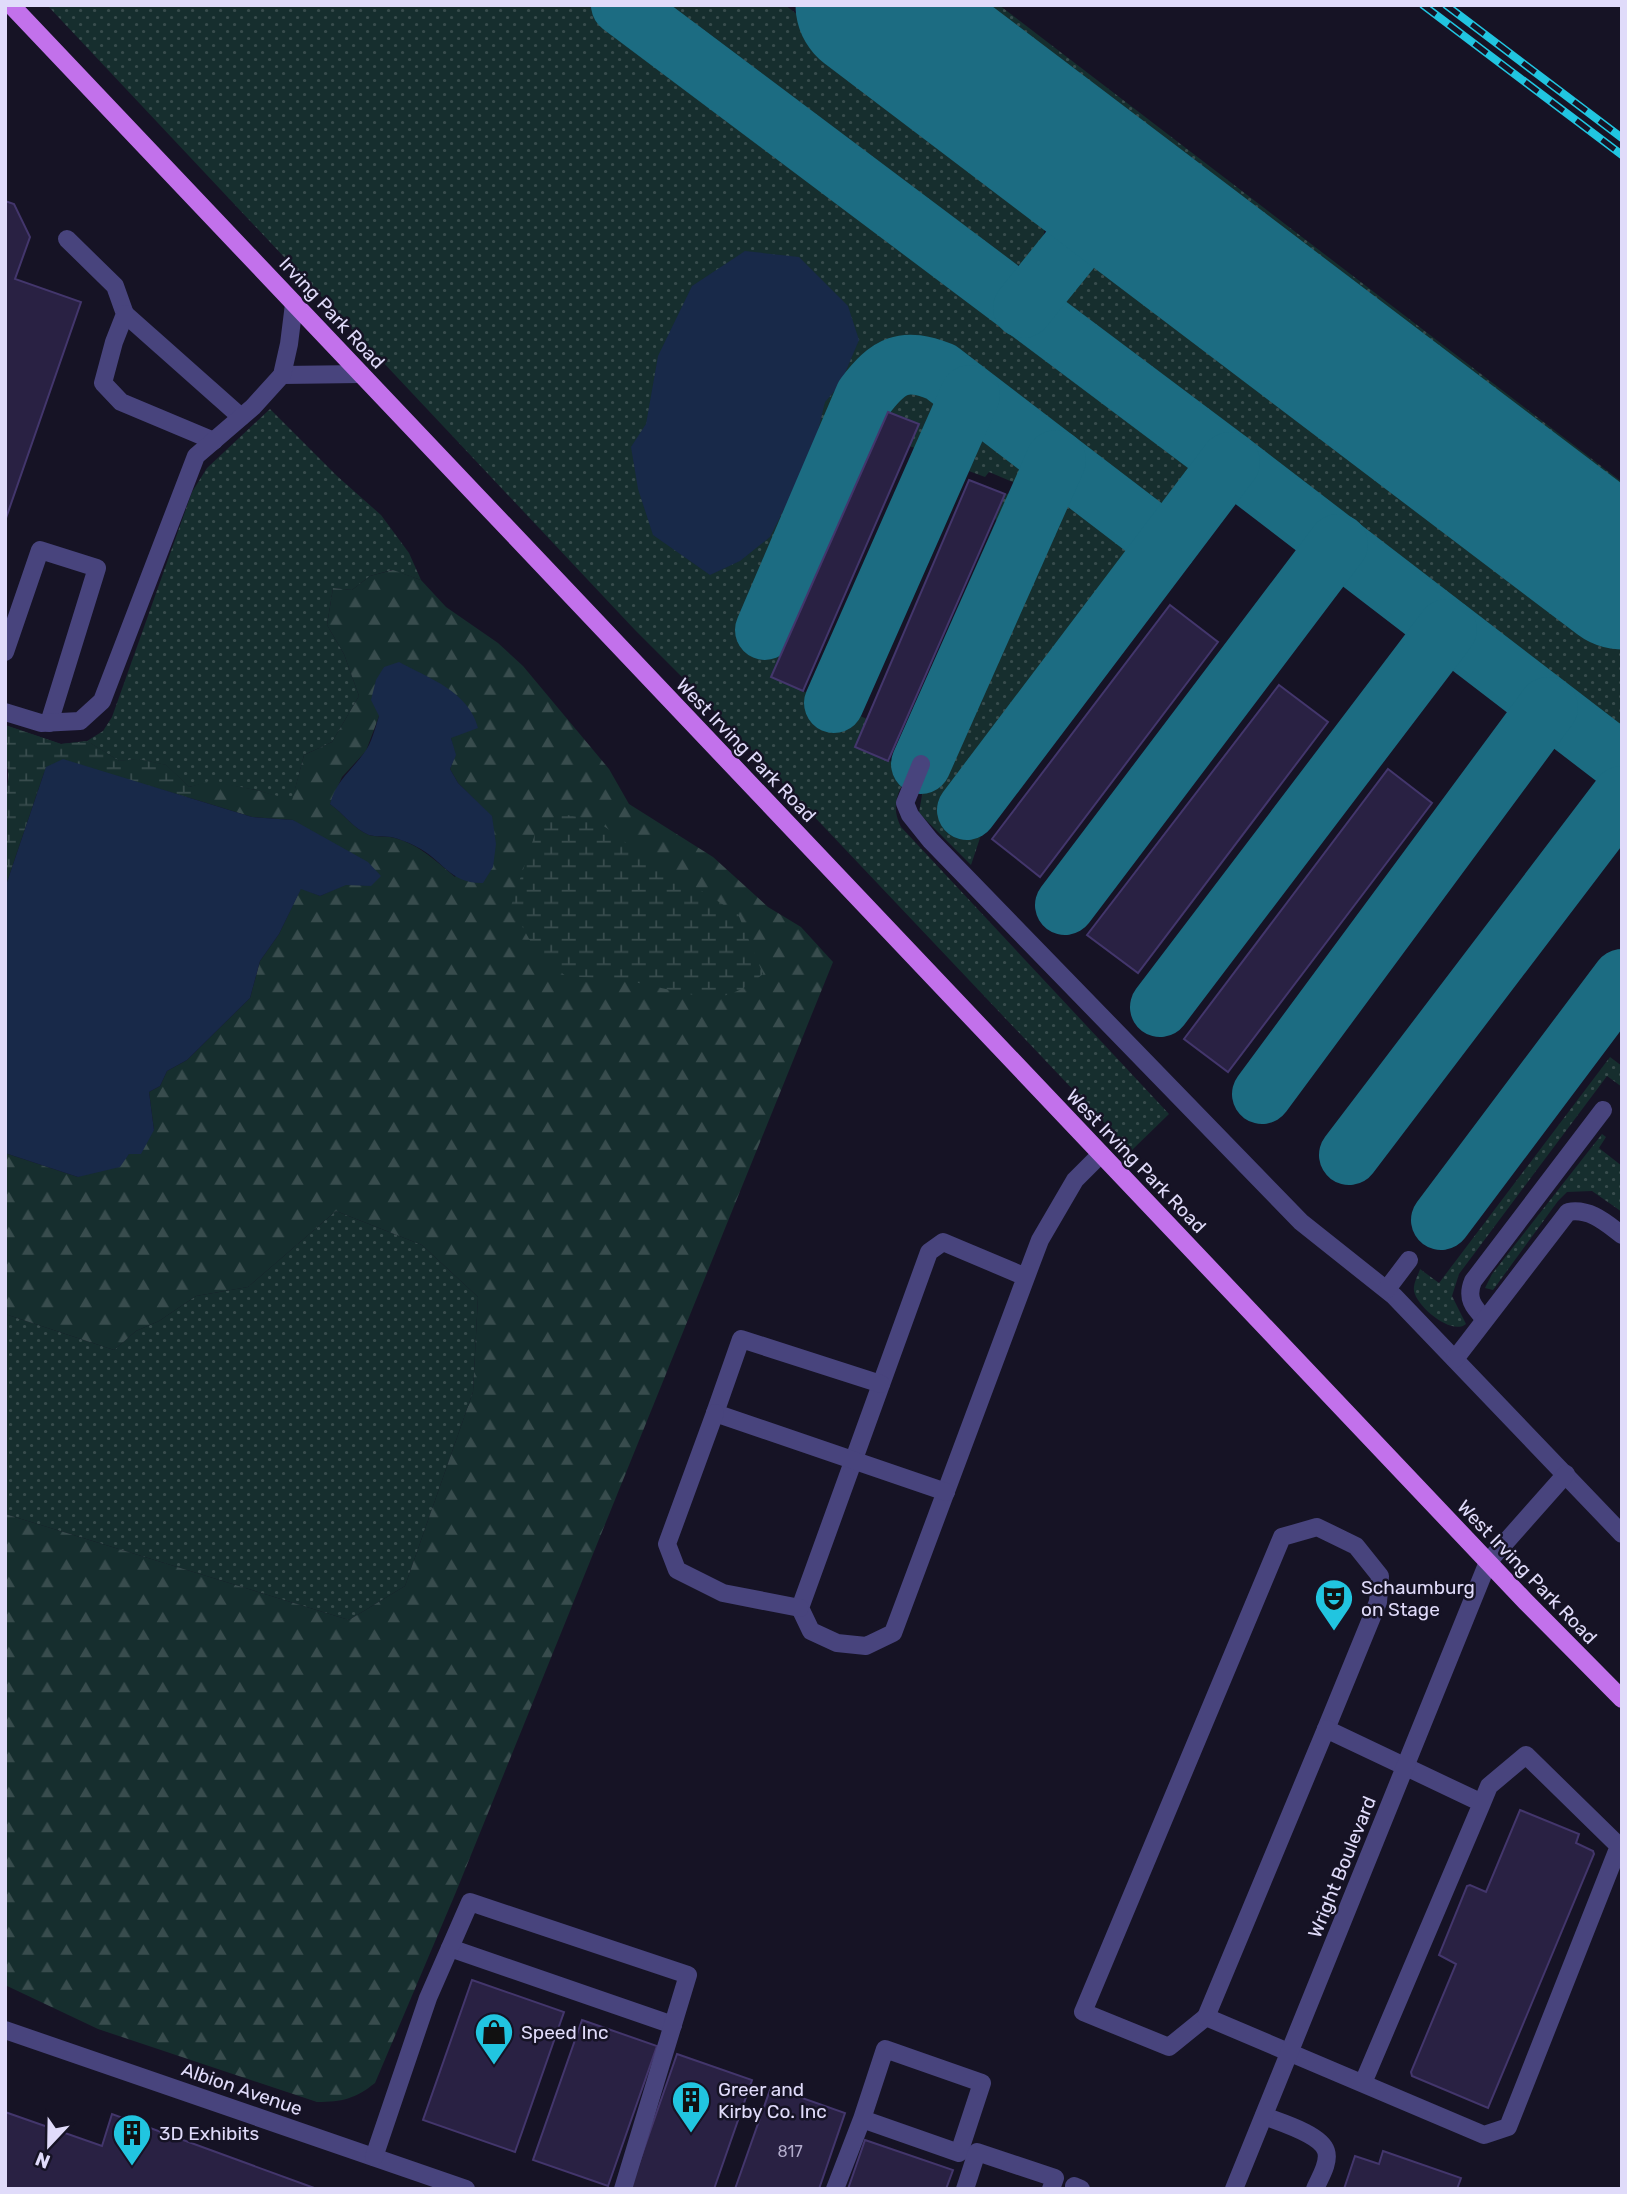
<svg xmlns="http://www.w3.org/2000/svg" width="1627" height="2194" viewBox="0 0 1627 2194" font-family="Rubik,sans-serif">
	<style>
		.grass { fill: url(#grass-dots) }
		.forest { fill: url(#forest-firs); fill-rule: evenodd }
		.wetland { fill: url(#wetland-marsh) }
		.water { fill: #182949 }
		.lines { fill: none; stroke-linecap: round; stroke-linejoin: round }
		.taxiway { stroke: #1c6c82; stroke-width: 60 }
		.runway { stroke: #1c6c82; stroke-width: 147 }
		.building { fill: #292143; stroke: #43366c; stroke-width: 2 }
		.minor { stroke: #48447d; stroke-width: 18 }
		.major { stroke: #c271eb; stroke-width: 18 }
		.rail-casing { stroke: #21c5e0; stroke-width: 8 }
		.rail { stroke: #161325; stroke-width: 5; stroke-dasharray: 16; stroke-linecap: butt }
		.labels { text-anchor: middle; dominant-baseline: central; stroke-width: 5; stroke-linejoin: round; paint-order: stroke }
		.number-label { font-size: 16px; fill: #b2accc }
		.street-label { font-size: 19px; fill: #e0dbfa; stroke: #161325 }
		.poi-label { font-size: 19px; fill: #e0dbfa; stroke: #161325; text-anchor: start }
	</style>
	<defs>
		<pattern id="grass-dots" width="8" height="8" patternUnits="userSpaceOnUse" patternTransform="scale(1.75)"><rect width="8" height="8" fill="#162e2e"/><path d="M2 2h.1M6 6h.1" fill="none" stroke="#384c4d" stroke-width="1.8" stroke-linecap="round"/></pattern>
		<pattern id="forest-firs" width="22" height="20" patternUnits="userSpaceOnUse" patternTransform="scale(1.75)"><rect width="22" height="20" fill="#162e2e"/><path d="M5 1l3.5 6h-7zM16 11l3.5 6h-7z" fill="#384c4d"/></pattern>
		<pattern id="wetland-marsh" width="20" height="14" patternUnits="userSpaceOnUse" patternTransform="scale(1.75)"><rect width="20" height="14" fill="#162e2e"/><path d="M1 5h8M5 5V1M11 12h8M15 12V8" fill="none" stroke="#384c4d"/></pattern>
	</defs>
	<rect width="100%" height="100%" fill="#161325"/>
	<g class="grass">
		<path d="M47,5H592L1181,454L1189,468L1186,494L1171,508H1158L1134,498L969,372L939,355L914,346L894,350L871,364L813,452L745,636L781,654L771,677L867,719L856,747L909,769C900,792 889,802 901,827L1169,1114L1131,1151L681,676L635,630Z"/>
		<path d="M655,5H785L1038,199C1057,232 1034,281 992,262Z"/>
		<polygon points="952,5 999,5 1622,482 1622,513"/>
		<path d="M1099,260H1112L1127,264L1622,639V731L1610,728L1594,716L1065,313C1057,299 1061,276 1077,266C1083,263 1092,262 1099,260Z"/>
		<path d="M909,374L931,381L949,396C950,416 939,436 930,453L909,446L918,424L889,412L885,420L872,415C878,396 889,380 909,374Z"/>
		<polygon points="270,409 337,476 381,515 409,553 421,580 392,570 370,576 352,590 333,588 327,625 344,654 359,696 332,742 304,755 292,801 256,790 210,782 189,787 166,765 138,759 119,761 87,741 103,731 112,717 192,492 207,468"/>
		<path d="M981,425L1005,437L1035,461C1038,476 1020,544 994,518L1005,494H1011L1015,483L989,472L985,477L958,467C951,449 961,427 981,425Z"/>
		<path d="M1062,489C1085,492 1120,521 1135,539L1132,556L1122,573L946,803L983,829L971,865L919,813L923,789L1052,494Z"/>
		<path d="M1610,1057L1622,1066V1087L1607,1076L1459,1274L1452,1296L1466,1324C1452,1336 1417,1307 1414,1291C1413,1283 1418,1276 1420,1269L1439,1283Z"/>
		<polygon points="1602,1134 1606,1137 1599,1148 1622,1166 1622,1212 1592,1191 1567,1192 1558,1201 1493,1290 1485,1288 1492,1274"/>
		<polygon points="336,1211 422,1245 478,1297 473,1392 405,1586 349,1620 5,1514 5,1314 114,1350 136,1331 159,1321 196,1296 248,1287"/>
	</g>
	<path class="forest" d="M393,570L421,580L446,607L498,643L523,666L609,769L629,804L713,857L768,907L801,927L833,962L456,1892L375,2083C355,2099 342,2102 317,2102L98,2029L5,1985V1514L349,1620L405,1586L473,1392L478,1297L422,1245L336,1211L248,1287L196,1296L159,1321L136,1331L114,1350L5,1314V1153L78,1177L129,1154L154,1130L149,1092L160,1086L167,1071L187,1060L250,998L260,961L279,934L301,888L320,896L353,881L293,820L252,817L63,759L5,800C12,777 5,749 5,725L61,744L87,741L119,761L138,759L166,765L189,787L210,781L256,790L292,800L304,755L332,742L359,696L344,654L327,625L333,588L352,590L370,576ZM379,716L451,738L455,755L450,769L458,783L492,817L455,877C435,860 416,842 390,837C383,836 375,837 369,835C354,829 343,813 330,804L342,777L366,751Z"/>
	<g class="wetland">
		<polygon points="5,725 61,744 87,741 119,761 138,759 166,765 189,787 198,800 149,786 46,767 5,888 5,800 9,775 5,757"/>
		<path d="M562,814C588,819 601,820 621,840L738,914L763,974C747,988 728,998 707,998L625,980L566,976L539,957L511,906L538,825Z"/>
	</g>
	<g class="water">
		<polygon points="745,251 799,257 848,306 859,340 840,385 825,402 813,452 770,537 740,561 710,575 653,535 638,489 631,447 646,424 658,356 692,286"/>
		<path d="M399,662C429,678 469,692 478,728L451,738L456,755L450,769L458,783L492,816L496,844L493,867L483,883C450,884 443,860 417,847C410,843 399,839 391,837C384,836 376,837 369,835C354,829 343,813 330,804C336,781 351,771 364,753C372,743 375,728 379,716L371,700L376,680L384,667Z"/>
		<polygon points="63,759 252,817 293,820 368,862 381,876 371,886 346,885 320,896 301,889 279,934 260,961 250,998 187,1060 167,1071 160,1086 149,1092 154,1130 141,1154 129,1154 120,1167 78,1177 5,1153 5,888 46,767"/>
	</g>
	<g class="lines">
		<g class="taxiway">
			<polyline points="621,5 1230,462 1622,763"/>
			<polyline points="1023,308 1116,193"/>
			<path d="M765,630L865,396C889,365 903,357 941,372L1167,545"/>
			<polyline points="834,703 970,395"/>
			<polyline points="921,764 1056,460"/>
			<polyline points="967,810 1230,462"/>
			<polyline points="1065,905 1338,544"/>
			<polyline points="1160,1007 1447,629"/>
			<polyline points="1262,1094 1548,707"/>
			<polyline points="1349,1155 1622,796"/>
			<polyline points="1441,1220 1622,979"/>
		</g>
		<polyline class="runway" points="869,5 1622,576"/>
	</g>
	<g class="building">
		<polygon points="5,201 14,204 30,237 15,279 81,302 5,521"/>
		<polygon points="888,412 919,424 803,691 771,677"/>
		<polygon points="969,480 1005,494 888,761 855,747"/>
		<polygon points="1170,605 1218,642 1040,877 992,839"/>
		<polygon points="1279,685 1328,722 1138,973 1087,935"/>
		<polygon points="1388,769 1432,803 1228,1072 1184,1039"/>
		<polygon points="1520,1810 1579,1834 1576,1843 1593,1851 1594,1854 1488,2108 1412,2076 1411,2072 1456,1964 1439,1955 1467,1886 1470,1885 1486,1892"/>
		<polygon points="472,1980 564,2012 515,2152 423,2120"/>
		<polygon points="582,2020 657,2046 608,2186 533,2160"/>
		<polygon points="677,2054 752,2080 714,2189 630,2189"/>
		<polygon points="771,2087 845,2113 819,2189 735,2189"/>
		<polygon points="5,2112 102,2146 112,2114 317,2189 5,2189"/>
		<polygon points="865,2140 953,2170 946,2189 848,2189"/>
		<polygon points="1383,2151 1461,2178 1457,2189 1344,2189 1355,2156 1379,2164"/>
	</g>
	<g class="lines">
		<g class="minor">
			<polyline points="67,239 115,286 125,314 114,342 103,383 121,402 214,441"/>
			<polyline points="125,314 241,417"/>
			<polyline points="282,375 361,374"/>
			<polyline points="5,652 40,550 97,568 49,723"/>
			<polyline points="5,712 41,723 80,721 102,701 196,456 253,407 282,375 289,344 294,304"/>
			<polyline points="921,764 905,803 910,815 930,840 1301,1222 1394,1296 1622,1534"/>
			<polyline points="1026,1277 943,1242 929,1252 800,1608 811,1631 837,1643 866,1646 893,1633 1026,1277 1040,1240 1075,1180 1101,1154"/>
			<polyline points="1387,1289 1409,1260"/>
			<path d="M1485,1319C1473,1307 1466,1298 1473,1281L1603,1110"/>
			<path d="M1455,1359L1568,1212C1590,1208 1606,1223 1622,1235"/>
			<polyline points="881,1384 741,1339 715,1413 946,1492"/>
			<polyline points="715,1413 667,1544 677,1570 723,1593 800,1608"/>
			<polyline points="450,1948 673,2025"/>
			<polyline points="1206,2017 1169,2047 1083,2012 1282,1537 1317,1527 1356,1546 1380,1576 1378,1602 1326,1729"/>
			<polyline points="5,2030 466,2189"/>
			<polyline points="1363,2083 1482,1803 1489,1786 1526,1755 1619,1846 1508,2127 1484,2135 1206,2017 1326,1729 1482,1803"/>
			<path d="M1264,2116C1279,2122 1321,2134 1326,2151C1330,2163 1319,2179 1315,2189"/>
			<polyline points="374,2157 428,1998 470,1902 688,1975 623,2189"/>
			<polyline points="1074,2186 1081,2189"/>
			<polyline points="835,2189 862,2119 959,2153 982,2083 885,2049 862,2119"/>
			<polyline points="965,2189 977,2152 1055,2178 1051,2189"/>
			<polyline points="1234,2189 1488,1562 1566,1474"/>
		</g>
		<polyline class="major" points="11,5 1526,1602 1622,1699"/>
		<g class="rail-casing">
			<g id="rail">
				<polyline points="1423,5 1622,155"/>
				<polyline points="1446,5 1622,138"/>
			</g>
		</g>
		<use href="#rail" class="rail"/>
	</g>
	<defs>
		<g id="theatre-pin" transform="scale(2.0125)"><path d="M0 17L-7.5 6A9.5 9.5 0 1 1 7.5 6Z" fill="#21c5e0" stroke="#161325"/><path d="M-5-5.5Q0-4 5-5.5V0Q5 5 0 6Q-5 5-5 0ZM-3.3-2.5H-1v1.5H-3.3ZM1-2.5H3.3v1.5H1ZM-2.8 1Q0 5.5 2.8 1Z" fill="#111"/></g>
		<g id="shop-pin" transform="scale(2.0125)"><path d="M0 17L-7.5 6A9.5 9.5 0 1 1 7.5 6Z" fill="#21c5e0" stroke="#161325"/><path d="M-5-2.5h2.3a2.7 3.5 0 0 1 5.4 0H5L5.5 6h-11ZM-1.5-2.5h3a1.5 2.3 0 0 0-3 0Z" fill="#111"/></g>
		<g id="building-pin" transform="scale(2.0125)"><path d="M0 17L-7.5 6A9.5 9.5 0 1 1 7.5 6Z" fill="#21c5e0" stroke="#161325"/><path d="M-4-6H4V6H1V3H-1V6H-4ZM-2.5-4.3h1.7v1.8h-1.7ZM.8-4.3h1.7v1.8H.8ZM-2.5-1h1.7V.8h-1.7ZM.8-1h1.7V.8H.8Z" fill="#111"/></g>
	</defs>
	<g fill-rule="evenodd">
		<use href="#theatre-pin" x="1334" y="1598"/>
		<use href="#shop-pin" x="494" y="2032"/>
		<use href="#building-pin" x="691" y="2100"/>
		<use href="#building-pin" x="132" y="2133"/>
	</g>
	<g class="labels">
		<g class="number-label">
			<text x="790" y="2151">817</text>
		</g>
		<g class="street-label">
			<text transform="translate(332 313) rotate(47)">Irving Park Road</text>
			<text transform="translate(746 750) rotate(46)">West Irving Park Road</text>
			<text transform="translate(1136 1161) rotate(46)">West Irving Park Road</text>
			<text transform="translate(1527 1572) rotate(46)">West Irving Park Road</text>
			<text transform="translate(1342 1867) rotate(-68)">Wright Boulevard</text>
			<text transform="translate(242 2089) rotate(19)">Albion Avenue</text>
		</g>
		<g class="poi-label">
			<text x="1361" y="1587">Schaumburg<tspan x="1361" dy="22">on Stage</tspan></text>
			<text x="521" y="2032">Speed Inc</text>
			<text x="718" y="2089">Greer and<tspan x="718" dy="22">Kirby Co. Inc</tspan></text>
			<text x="159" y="2133">3D Exhibits</text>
		</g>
	</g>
	<rect width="1627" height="2194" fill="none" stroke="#e0dbfa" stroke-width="14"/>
	<g transform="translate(49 2145) rotate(202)" stroke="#161325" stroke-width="5" paint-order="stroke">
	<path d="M0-5L12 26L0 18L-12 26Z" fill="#e0dbfa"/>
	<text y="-10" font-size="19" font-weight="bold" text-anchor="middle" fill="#e0dbfa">N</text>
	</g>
</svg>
